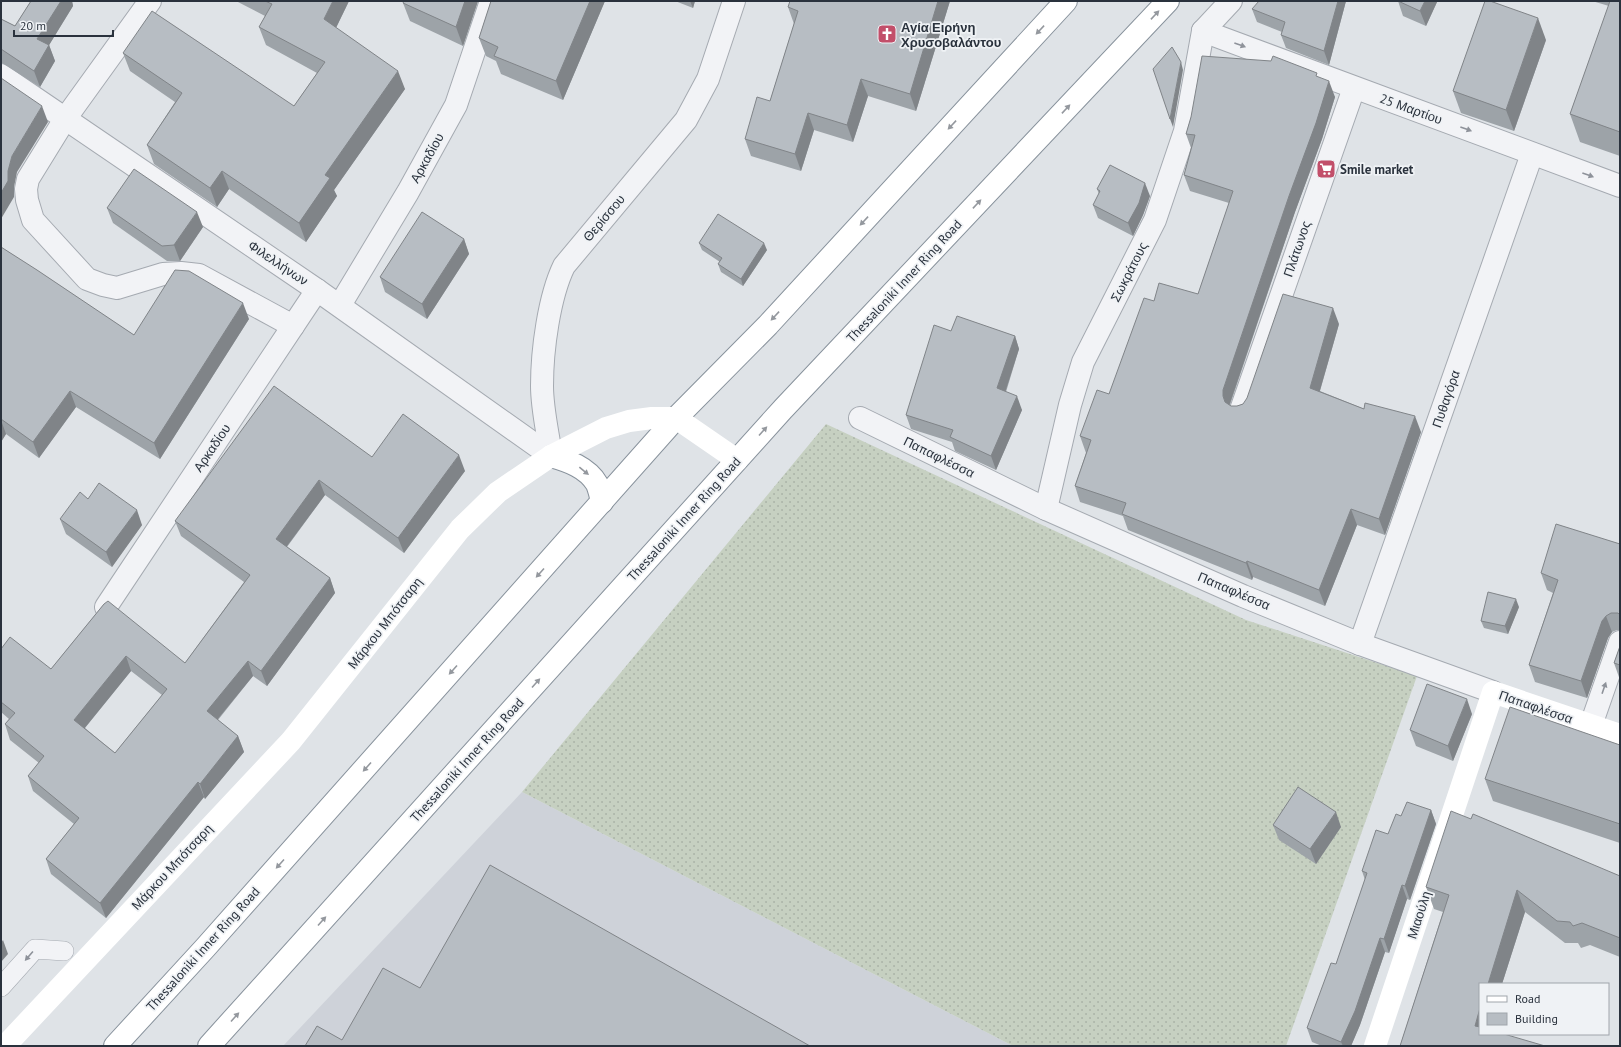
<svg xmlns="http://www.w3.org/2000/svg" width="1621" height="1047" viewBox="0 0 1621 1047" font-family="'PT Sans',sans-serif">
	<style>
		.built { fill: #ced2d9 }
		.grass { fill: url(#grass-dots) }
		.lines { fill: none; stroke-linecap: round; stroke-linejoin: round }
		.lane-casing { stroke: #a5aab1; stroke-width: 20 }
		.street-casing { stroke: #a5aab1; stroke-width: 24 }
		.highway-casing { stroke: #88929c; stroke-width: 24 }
		.lane { stroke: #f2f3f6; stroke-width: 19 }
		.street { stroke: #f2f3f6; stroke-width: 22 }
		.secondary { stroke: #fff; stroke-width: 22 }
		.highway { stroke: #fff; stroke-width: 22 }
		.wall { fill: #9da3a8; fill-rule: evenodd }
		.shaded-wall { fill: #808488 }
		.building { fill: #b7bdc3; stroke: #808488; fill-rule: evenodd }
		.oneway { fill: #94989e }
		.oneway2 { fill: #8e929a }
		.labels { text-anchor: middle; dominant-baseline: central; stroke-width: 3.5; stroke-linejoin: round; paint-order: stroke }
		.poi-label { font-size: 13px; font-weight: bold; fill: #2a323d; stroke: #eff2f5; text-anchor: start }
		.street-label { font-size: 13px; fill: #2a323d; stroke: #eff2f5 }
	</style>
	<defs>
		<pattern id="grass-dots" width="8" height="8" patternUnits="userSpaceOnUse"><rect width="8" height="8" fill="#c6d0c1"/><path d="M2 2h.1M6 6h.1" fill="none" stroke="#aab3a7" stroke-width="1.8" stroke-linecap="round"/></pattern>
	</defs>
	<rect width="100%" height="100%" fill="#dfe3e7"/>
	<polygon class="built" points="522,792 1013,1046 283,1046"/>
	<polygon class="grass" points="826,424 1246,620 1417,676 1286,1046 1013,1046 522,792"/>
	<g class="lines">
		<g class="lane-casing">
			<polyline id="lane" points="1,987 35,949 64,951"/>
		</g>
		<g class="street-casing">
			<g id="street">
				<polyline points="150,1 65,119 28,179 26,189 27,200 33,220 87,279 103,285 117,288 163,274 181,273 199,275 293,326"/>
				<polyline points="1203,31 1620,186"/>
				<polyline points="1203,31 1231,1"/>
				<polyline points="1,75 317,290 551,456"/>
				<polyline points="340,305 408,192 456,105 491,1"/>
				<polyline points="1241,410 1354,88"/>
				<polyline points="860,418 1046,509 1243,596 1360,644 1493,692"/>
				<path d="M551,456C548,433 542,409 542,386C542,350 549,297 564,266L686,120L708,79L734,1"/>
				<polyline points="1046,509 1070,405 1083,362 1155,220 1185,131 1203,31"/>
				<polyline points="106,607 317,290"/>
				<polyline points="1360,644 1532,154"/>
				<polyline points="1591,725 1620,642"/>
			</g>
		</g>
		<g class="highway-casing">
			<g id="highway">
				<path d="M551,456C568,461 587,467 597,484C599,489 601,497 602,502"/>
				<polyline points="115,1046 205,948 676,418 768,325 1066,1"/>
				<polyline points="209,1046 783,409 1168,1"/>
			</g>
		</g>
		<use href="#lane" class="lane"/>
		<use href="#street" class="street"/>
		<g class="secondary">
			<polyline points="5,1046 291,741 460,529 498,492 551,456 606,428 629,421 652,418 676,418 737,460"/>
			<polyline points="1375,1046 1493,692 1620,735"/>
		</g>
		<use href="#highway" class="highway"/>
	</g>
	<g class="wall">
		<polygon points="31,1 72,1 73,6 49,45 55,61 40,87 2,63 1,63 1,19 15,26"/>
		<polygon points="236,1 349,1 336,28 405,89 334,190 337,196 306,242 229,189 217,207 154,164 147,145 175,102 130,71 123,53 294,106 317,73 266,45 259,27 265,16"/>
		<polygon points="478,1 463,46 410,21 403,3"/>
		<polygon points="491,1 605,1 563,100 501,74 496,61 486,56 479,38"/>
		<polygon points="675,1 695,1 693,8"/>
		<polygon points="950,1 916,111 868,96 853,142 814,130 801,171 751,156 745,139 770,101 794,24 788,7"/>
		<polygon points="1346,1 1329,65 1286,48 1281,35 1282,32 1257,22 1252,9"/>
		<polygon points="1398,1 1437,1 1437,2 1426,26 1403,16"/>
		<polygon points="1592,1 1620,1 1620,156 1580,142 1570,114 1609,6"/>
		<polygon points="1546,40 1514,131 1461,113 1453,91"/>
		<polygon points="1318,77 1335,97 1322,139 1295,212 1230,405 1231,406 1237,406 1243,404 1339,324 1320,391 1421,432 1385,535 1357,525 1325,606 1253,577 1252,580 1128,530 1123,516 1080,502 1075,486 1086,453 1080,436 1109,394 1154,301 1198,294 1229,203 1190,191 1184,175 1191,148 1186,134 1191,117"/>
		<polygon points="1097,189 1150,196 1143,215 1133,236 1098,218 1093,205 1099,194"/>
		<polygon points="107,208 203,227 180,261 167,261 113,223"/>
		<polygon points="464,239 469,254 427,319 385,292 380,277"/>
		<polygon points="699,243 767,250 743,286 721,272 718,264 720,262 702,250"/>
		<polygon points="1,247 134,335 249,319 160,459 76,407 39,458 6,434 1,442"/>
		<polygon points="951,331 1015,336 1019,349 1006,392 1022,410 996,470 955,451 952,442 911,429 906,415"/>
		<path d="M372,457L465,471L404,553L325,495L287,547L330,578L335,593L267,686L253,676L218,720L238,736L244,752L205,799L204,797L106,918L51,874L46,859L74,824L33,791L28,776L39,763L10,740L5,724L9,719L1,712V649L51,669L104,604L185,663L244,582L181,536L175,521ZM131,671L162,695L115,753L85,728Z"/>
		<polygon points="88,499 142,525 112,567 66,534 60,519"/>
		<polygon points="1620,544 1620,630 1617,630 1612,632 1608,638 1587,698 1535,682 1529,665 1553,593 1547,590 1541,573"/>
		<polygon points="1519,607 1508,634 1484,628 1481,621"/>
		<polygon points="1620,646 1620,680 1614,663"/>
		<polygon points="1472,714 1453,761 1416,746 1410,730"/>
		<polygon points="1620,745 1620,843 1493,801 1485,779"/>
		<polygon points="1431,810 1436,824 1410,900 1407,899 1389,953 1385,952 1360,1025 1351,1046 1322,1046 1312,1042 1307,1028 1336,964 1365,880 1362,871 1401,816"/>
		<polygon points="1273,825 1341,827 1316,864 1279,840"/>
		<polygon points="1620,876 1620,957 1590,945 1581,948 1578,943 1565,943 1525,912 1502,984 1480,984 1480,1034 1400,1046 1443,912 1434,909 1426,887"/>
	</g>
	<g class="shaded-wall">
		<polygon points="61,1 72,1 73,6 43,55 37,39"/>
		<polygon points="333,1 349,1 331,38 324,19"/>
		<polygon points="465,1 478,1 463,46 456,27"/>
		<polygon points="590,1 605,1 563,100 556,81"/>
		<polygon points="690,1 695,1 693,8"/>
		<polygon points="938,1 950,1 916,111 910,94"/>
		<polygon points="1338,1 1346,1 1329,65 1324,51"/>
		<polygon points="1425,1 1437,1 1437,2 1426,26 1420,11"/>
		<polygon points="1538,18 1546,40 1514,131 1506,110"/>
		<polygon points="49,45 55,61 40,87 34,71"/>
		<polygon points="1181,62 1183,70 1173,127 1170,119"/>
		<polygon points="398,71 405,89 334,190 337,196 306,242 299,223 325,175"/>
		<polygon points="861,79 868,96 853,142 847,125"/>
		<polygon points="1329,81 1335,97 1322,139 1295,212 1229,406 1229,412 1223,396 1223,390 1289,196"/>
		<polygon points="42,106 48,122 17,172 14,187 14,197 1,219 1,193 12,156"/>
		<polygon points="808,113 814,130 801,171 795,154"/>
		<polygon points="222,171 229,189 217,207 210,188"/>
		<polygon points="1145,183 1150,196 1143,215 1133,236 1128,223"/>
		<polygon points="197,212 203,227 180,261 174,245"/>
		<polygon points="464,239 469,254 427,319 422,304"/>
		<polygon points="764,243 767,250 743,286 741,279"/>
		<polygon points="243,303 249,319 160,459 154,443"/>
		<polygon points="1333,308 1339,324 1316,404 1310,388"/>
		<polygon points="1015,336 1019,349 1002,402 997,388"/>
		<polygon points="70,391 76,407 39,458 33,442"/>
		<polygon points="1017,396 1022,410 996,470 991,456"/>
		<polygon points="1415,416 1421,432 1385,535 1379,519"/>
		<polygon points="1,420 6,434 1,442"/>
		<polygon points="459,455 465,471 404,553 398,538"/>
		<polygon points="319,480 325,495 281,554 276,539"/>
		<polygon points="1351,509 1357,525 1325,606 1319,590"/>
		<polygon points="137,510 142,525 112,567 106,552"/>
		<polygon points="1247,561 1253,577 1252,580 1246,563"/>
		<polygon points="330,578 335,593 267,686 261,671"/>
		<polygon points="1516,599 1519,607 1508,634 1505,626"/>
		<polygon points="1606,616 1612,632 1608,638 1587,698 1581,681 1602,621"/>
		<polygon points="126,656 131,671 79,735 74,720"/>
		<polygon points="248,661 253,676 212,726 207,711"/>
		<polygon points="1467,699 1472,714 1453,761 1448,746"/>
		<polygon points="238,736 244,752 205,799 200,784"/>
		<polygon points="198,782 204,797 106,918 100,903"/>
		<polygon points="1431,810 1436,824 1410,900 1405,886"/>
		<polygon points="1336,812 1341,827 1316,864 1310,849"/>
		<polygon points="1402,885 1407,899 1389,953 1384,939"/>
		<polygon points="1517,890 1525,912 1502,984 1488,984"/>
		<polygon points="1380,938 1385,952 1360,1025 1351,1046 1343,1046 1341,1042"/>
		<polygon points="3,940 8,954 1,962 1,943"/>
		<polygon points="1480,1008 1480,1034 1475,1026"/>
	</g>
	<g class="building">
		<polygon points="31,1 61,1 37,39 49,45 34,71 1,49 1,19 15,26"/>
		<polygon points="265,1 333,1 324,19 398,71 325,175 330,178 299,223 222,171 210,188 147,145 182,93 123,53 152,11 294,106 325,62 259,27 272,4"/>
		<polygon points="404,1 465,1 456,27 403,3"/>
		<polygon points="491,1 590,1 556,81 494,56 498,47 479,38"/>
		<polygon points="790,1 938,1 910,94 861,79 847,125 808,113 795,154 745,139 757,97 770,101 798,11 788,7"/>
		<polygon points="1259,1 1338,1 1324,51 1281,35 1285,22 1252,9"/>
		<polygon points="1398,1 1425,1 1420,11"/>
		<polygon points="1485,1 1490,1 1538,18 1506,110 1453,91"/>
		<polygon points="1610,1 1620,1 1620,132 1570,114"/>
		<polygon points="1172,47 1181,62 1170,119 1153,69"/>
		<polygon points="1202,56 1271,61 1273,56 1317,73 1316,76 1329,81 1316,123 1289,196 1223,390 1223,396 1225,402 1231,406 1237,406 1243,404 1247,398 1283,294 1333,308 1310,388 1364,409 1365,403 1415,416 1379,519 1351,509 1319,590 1247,561 1246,563 1122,514 1126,503 1075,486 1091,440 1080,436 1097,390 1109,394 1144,298 1154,301 1159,283 1198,294 1233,191 1184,175 1195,135 1186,134 1191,117"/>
		<polygon points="1,78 42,106 12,156 8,171 8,181 1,193"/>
		<polygon points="1110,165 1145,183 1139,203 1128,223 1093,205 1100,191 1097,189"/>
		<polygon points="134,169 197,212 174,245 162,246 107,208"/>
		<polygon points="422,212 464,239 422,304 380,277"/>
		<polygon points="718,214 764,243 741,279 718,264 722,258 699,243"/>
		<polygon points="1,247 37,270 134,335 175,270 189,271 243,303 154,443 70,391 33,442 1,419"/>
		<polygon points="957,316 1015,336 997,388 1017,396 991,456 950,437 953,430 906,415 934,325 951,331"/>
		<path d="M274,386L372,457L403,414L459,455L398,538L319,480L276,539L330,578L261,671L248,661L207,711L238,736L200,784L198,782L100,903L46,859L79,818L28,776L44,756L5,724L15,713L1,702V649L10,637L51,669L104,604L108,601L185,663L250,575L175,521ZM126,656L167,689L115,753L74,720Z"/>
		<polygon points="99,483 137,510 106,552 60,519 80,492 88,499"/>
		<polygon points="1556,524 1620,544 1620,615 1618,613 1611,613 1606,616 1602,621 1581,681 1529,665 1558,580 1541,573"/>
		<polygon points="1488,592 1516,599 1505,626 1481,621"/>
		<polygon points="1620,646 1620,665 1614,663"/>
		<polygon points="1427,684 1467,699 1448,746 1410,730"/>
		<polygon points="1510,707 1620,745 1620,824 1485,779"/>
		<polygon points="1298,787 1336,812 1310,849 1273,825"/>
		<polygon points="1407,802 1431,810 1405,886 1402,885 1384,939 1380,938 1355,1011 1341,1042 1307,1028 1331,963 1336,964 1367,873 1362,871 1376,830 1388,834 1396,814 1401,816"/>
		<polygon points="1451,811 1471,819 1473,814 1620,876 1620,938 1582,923 1573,926 1570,922 1557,921 1517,890 1488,984 1480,984 1480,1008 1475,1026 1480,1027 1480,1034 1504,1034 1545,1046 1400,1046 1449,895 1426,887"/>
		<polygon points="490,865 810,1046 305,1046 317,1026 342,1040 383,968 420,988"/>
	</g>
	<defs><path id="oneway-solid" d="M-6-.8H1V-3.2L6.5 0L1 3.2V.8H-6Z"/></defs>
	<g class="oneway">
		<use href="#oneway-solid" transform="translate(1155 15) rotate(-47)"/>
		<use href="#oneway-solid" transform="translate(1040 30) rotate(133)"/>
		<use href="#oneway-solid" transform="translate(1066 109) rotate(-47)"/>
		<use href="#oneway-solid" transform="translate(952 125) rotate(133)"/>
		<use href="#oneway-solid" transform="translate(977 204) rotate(-47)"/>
		<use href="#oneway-solid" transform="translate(864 221) rotate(133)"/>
		<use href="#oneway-solid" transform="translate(775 316) rotate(133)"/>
		<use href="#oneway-solid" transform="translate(763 431) rotate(-48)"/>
		<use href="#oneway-solid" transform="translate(584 471) rotate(39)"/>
		<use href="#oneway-solid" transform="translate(540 573) rotate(132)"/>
		<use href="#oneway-solid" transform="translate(453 670) rotate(132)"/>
		<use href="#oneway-solid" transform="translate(536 683) rotate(-48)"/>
		<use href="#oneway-solid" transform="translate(367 767) rotate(132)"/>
		<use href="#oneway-solid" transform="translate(280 864) rotate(132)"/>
		<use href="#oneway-solid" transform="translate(322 921) rotate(-48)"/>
		<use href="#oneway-solid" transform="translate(235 1017) rotate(-48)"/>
	</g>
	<g class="oneway2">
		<use href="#oneway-solid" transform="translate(1240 45) rotate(20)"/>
		<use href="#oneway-solid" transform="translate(1466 129) rotate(20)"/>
		<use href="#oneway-solid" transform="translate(1588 175) rotate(20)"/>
		<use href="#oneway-solid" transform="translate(1604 688) rotate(-71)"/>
		<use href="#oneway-solid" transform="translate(29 956) rotate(131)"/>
	</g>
	<defs>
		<g id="church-square" transform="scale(1)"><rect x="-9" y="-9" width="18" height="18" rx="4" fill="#c24f6a" stroke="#eff2f5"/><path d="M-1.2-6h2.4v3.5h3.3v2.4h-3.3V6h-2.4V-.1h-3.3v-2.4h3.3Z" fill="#fff"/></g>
		<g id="supermarket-square" transform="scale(1)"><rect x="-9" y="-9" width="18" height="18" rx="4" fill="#c24f6a" stroke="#eff2f5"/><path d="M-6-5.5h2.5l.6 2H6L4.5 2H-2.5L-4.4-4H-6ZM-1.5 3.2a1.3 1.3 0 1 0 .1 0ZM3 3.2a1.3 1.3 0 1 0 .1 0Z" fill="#fff"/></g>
	</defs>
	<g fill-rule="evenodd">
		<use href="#church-square" x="887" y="34"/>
		<use href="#supermarket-square" x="1326" y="169"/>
	</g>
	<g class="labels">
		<g class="poi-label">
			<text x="901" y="27">Αγία Ειρήνη<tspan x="901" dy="15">Χρυσοβαλάντου</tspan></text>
			<text x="1340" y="169">Smile market</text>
		</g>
		<g class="street-label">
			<text transform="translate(1411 109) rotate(20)">25 Μαρτίου</text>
			<text transform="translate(427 158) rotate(-61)">Αρκαδίου</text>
			<text transform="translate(604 218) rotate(-50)">Θερίσσου</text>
			<text transform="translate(1297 249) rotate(-71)">Πλάτωνος</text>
			<text transform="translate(278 263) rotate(34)">Φιλελλήνων</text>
			<text transform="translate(1129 272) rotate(-63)">Σωκράτους</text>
			<text transform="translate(904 281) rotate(-47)">Thessaloniki Inner Ring Road</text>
			<text transform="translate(1446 399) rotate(-71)">Πυθαγόρα</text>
			<text transform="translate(212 448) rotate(-56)">Αρκαδίου</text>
			<text transform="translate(939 457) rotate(26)">Παπαφλέσσα</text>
			<text transform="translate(684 519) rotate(-48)">Thessaloniki Inner Ring Road</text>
			<text transform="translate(1234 591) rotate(23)">Παπαφλέσσα</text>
			<text transform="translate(385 623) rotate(-52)">Μάρκου Μπότσαρη</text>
			<text transform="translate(1536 707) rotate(19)">Παπαφλέσσα</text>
			<text transform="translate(467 760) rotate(-48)">Thessaloniki Inner Ring Road</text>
			<text transform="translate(172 867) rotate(-47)">Μάρκου Μπότσαρη</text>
			<text transform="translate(1419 915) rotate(-72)">Μιαούλη</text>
			<text transform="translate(203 949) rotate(-48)">Thessaloniki Inner Ring Road</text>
		</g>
	</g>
	<rect width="1621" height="1047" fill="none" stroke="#2a323d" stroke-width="4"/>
	<rect x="1479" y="983" width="130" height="52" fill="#eff2f5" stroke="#a0a5ab"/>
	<rect x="1487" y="996" width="20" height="6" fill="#ffffff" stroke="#a0a5ab"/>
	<text x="1515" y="1003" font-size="12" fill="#2a323d">Road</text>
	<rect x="1487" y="1013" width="20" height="12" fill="#b7bdc3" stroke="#a0a5ab"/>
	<text x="1515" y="1023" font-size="12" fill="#2a323d">Building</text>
	<path d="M14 30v6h99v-6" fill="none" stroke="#2a323d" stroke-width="2"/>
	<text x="20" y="30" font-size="12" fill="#2a323d" stroke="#eff2f5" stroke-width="3" paint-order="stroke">20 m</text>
</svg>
